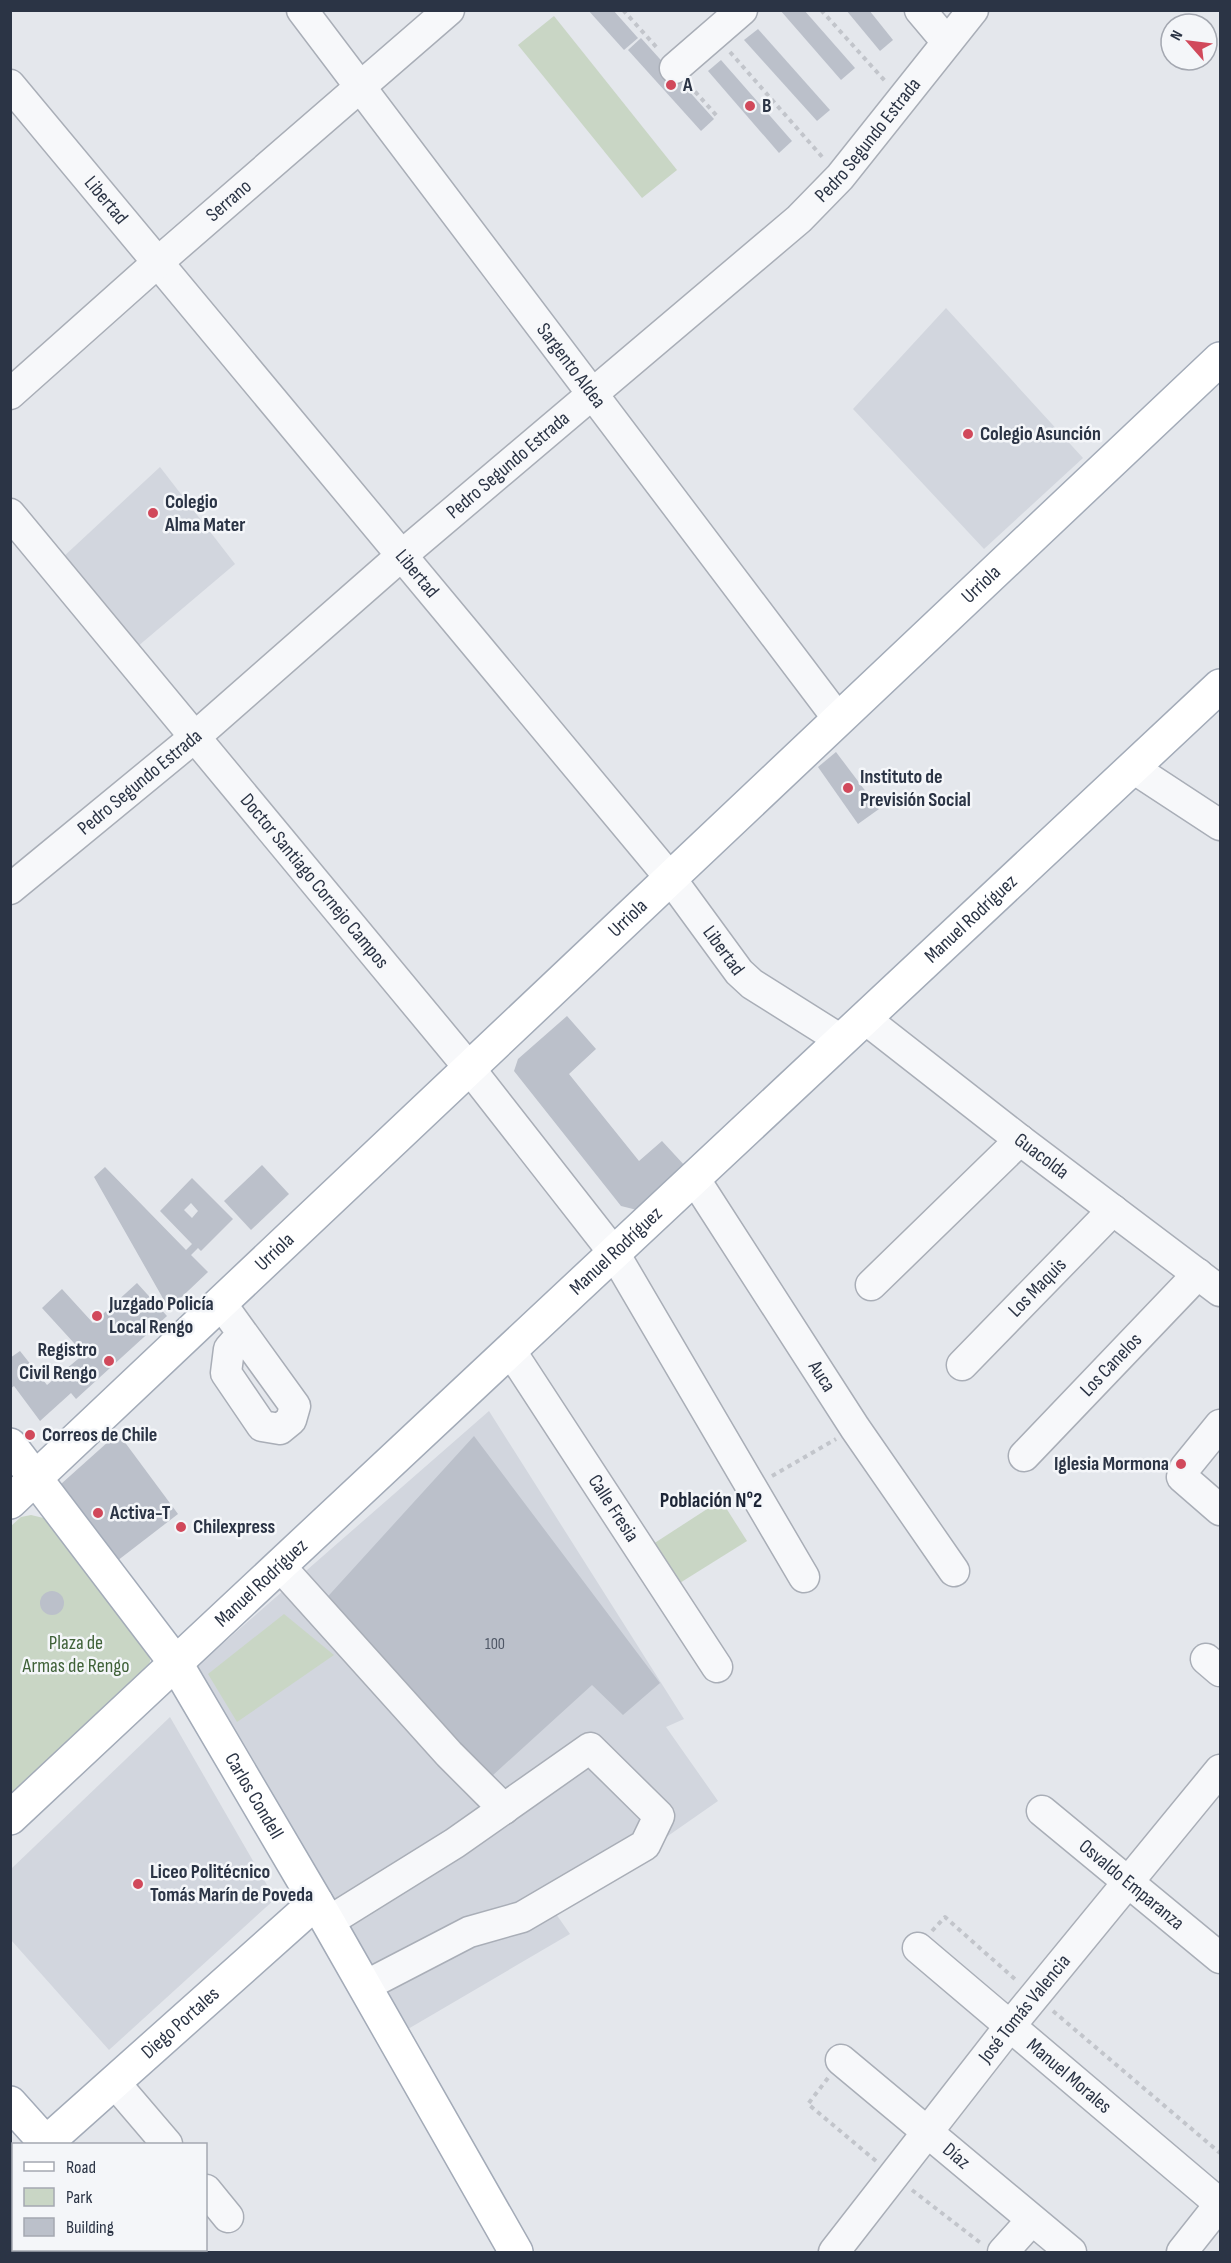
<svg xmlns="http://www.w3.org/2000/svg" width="1231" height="2263" viewBox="0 0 1231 2263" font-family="'Sofia Sans Condensed',sans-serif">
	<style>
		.built { fill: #d2d6de }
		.green { fill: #c9d6c5 }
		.building { fill: #bbc0ca; fill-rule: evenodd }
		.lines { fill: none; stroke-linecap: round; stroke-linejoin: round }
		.minor-casing { stroke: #a9aeb7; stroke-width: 33 }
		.major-casing { stroke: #a3abb8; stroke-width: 36 }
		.path { stroke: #c2c5cb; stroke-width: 4; stroke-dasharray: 4.5 4.5; stroke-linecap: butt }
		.minor { stroke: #f7f8fa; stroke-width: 30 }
		.major { stroke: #fff; stroke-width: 33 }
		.poi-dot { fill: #d1495b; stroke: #f4f6f9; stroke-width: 2 }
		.labels { text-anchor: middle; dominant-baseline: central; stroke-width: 5; stroke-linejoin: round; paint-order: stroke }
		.number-label { font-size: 16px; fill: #4f5766 }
		.poi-label { font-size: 20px; font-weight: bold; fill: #2b3445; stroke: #f4f6f9; text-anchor: start }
		.street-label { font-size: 20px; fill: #2b3445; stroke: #f4f6f9 }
		.park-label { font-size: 20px; fill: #3f6138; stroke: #f4f6f9 }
		.neighbourhood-label { font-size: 21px; font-weight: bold; fill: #1d2536; stroke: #f4f6f9 }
	</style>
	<rect width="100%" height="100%" fill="#e4e7ec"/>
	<g class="built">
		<polygon points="946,308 1083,458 984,549 853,409"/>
		<polygon points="160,467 235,564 137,647 61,559"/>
		<polygon points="489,1411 684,1719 666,1727 718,1801 556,1914 570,1934 408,2029 196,1667"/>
		<polygon points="170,1717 275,1899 109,2050 11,1940 11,1869"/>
	</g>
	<g class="green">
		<polygon points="554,16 677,170 642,198 518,45"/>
		<polygon points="721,1500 747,1541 675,1586 650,1546"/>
		<polygon points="31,1515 52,1520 152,1650 148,1672 11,1807 11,1526 21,1517"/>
		<polygon points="284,1614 334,1655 237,1722 208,1674"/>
	</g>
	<g class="building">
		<polygon points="588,10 613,10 638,38 624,50"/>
		<polygon points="780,10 804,10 855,68 841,80"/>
		<polygon points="846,10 869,10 893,40 880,51"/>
		<polygon points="758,29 830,110 817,121 744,40"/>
		<polygon points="641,38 714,119 701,131 628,50"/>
		<polygon points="721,60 792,141 779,153 708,71"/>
		<polygon points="836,752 879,809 858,824 818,767"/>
		<polygon points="567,1016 596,1049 569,1074 639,1161 662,1141 686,1167 637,1210 621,1206 514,1071 518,1059"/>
		<polygon points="262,1165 289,1194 251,1230 224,1201"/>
		<path d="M105,1167L186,1250L192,1244L160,1211L192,1178L233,1219L201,1251L198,1248L191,1255L208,1272L169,1309L94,1177ZM191,1203L198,1211L192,1218L184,1210Z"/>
		<polygon points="137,1283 167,1316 76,1399 71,1393 40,1421 14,1386 10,1389 10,1358 20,1351 47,1385 84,1354 42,1308 62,1289 93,1323"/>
		<polygon points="118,1433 178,1514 117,1561 61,1484"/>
		<polygon points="474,1436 660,1683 623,1715 592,1685 492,1776 321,1604"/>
		<circle cx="52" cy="1603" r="12"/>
	</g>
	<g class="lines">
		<g class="minor-casing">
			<g id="minor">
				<path id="s1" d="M302,10L839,720"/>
				<polyline points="920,10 947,42"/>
				<polyline points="675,68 742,10"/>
				<path id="s2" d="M10,85L671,879L739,972L752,984L841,1040"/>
				<path id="s3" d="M10,394L157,263L449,10"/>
				<path id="s4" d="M10,514L470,1069L614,1253L804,1577"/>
				<polyline points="1133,768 1220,825"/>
				<path id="s5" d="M10,889L196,736L401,556L799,219L840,177L973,10"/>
				<path id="s6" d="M864,1018L1020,1140L1220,1291"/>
				<path id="s7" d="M694,1178L855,1428L954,1571"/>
				<polyline points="871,1285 1020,1140"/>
				<polyline points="221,1304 230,1316 295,1406 291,1420 280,1429 262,1426 226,1373 229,1349 242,1334"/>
				<path id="s8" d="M510,1350L717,1667"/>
				<path id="s9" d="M962,1365L1113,1210"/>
				<polyline points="1220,1425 1185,1468 1182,1477 1220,1510"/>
				<path id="s10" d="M1024,1456L1198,1274"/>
				<polyline points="279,1565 449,1754 504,1809"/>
				<polyline points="1206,1659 1220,1671"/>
				<path id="s11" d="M1042,1811L1220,1958"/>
				<polyline points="328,1922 455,1843 590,1748 659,1816 645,1845 522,1917 469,1932 365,1986"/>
				<path id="s12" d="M918,1948L1220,2204"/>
				<path id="s13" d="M841,2060L1071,2252"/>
				<polyline points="114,2082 167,2144"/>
				<polyline points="10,2175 14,2173"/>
				<polyline points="206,2190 228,2217"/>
				<path id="s14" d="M834,2252L1010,2026L1220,1770"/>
				<polyline points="1003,2252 1031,2221"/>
				<polyline points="1182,2252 1220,2204"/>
			</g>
		</g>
		<g class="major-casing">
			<g id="major">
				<path id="s15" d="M10,1445L175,1662L328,1922L516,2252"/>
				<path id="s16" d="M10,1502L1220,359"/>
				<path id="s17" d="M10,1818L1220,686"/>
				<path id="s18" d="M10,2103L46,2143L316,1902"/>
			</g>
		</g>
		<g class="path">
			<polyline points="623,10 659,50"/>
			<polyline points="821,10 885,81"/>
			<polyline points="730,52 824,159"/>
			<polyline points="689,85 717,116"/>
			<polyline points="772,1476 836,1439"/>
			<polyline points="932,1931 945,1917 1017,1981"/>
			<polyline points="1053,2011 1220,2153"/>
			<polyline points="828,2078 808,2104 876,2161"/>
			<polyline points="912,2190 982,2244"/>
		</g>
		<use href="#minor" class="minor"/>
		<use href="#major" class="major"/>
	</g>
	<g class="poi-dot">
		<circle cx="671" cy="85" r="6"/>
		<circle cx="750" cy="106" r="6"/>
		<circle cx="968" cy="434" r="6"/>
		<circle cx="153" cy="513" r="6"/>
		<circle cx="848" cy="788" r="6"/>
		<circle cx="97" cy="1316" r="6"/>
		<circle cx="109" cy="1361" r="6"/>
		<circle cx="30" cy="1435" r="6"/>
		<circle cx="1181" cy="1464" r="6"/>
		<circle cx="98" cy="1513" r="6"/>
		<circle cx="181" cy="1527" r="6"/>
		<circle cx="138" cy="1884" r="6"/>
	</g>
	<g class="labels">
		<g class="number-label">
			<text x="495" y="1644">100</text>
		</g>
		<g class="poi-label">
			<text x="683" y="85">A</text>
			<text x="762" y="106">B</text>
			<text x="980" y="434">Colegio Asunción</text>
			<text x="165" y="502">Colegio<tspan x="165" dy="23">Alma Mater</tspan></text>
			<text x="860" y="777">Instituto de<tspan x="860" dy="23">Previsión Social</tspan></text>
			<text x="109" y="1304">Juzgado Policía<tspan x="109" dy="23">Local Rengo</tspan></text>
			<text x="97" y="1350" text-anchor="end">Registro<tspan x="97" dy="23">Civil Rengo</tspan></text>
			<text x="42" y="1435">Correos de Chile</text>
			<text x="1169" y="1464" text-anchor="end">Iglesia Mormona</text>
			<text x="110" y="1513">Activa-T</text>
			<text x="193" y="1527">Chilexpress</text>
			<text x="150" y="1872">Liceo Politécnico<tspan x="150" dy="23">Tomás Marín de Poveda</tspan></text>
		</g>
		<g class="street-label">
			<text stroke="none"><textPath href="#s5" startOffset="1140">Pedro Segundo Estrada</textPath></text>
			<text stroke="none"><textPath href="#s2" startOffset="150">Libertad</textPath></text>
			<text stroke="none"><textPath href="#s3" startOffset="292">Serrano</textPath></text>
			<text stroke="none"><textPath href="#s1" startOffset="446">Sargento Aldea</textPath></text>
			<text stroke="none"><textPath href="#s5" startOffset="654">Pedro Segundo Estrada</textPath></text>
			<text stroke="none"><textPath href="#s2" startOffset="636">Libertad</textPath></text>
			<text stroke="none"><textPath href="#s16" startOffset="1336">Urriola</textPath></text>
			<text stroke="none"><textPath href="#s5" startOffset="168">Pedro Segundo Estrada</textPath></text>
			<text stroke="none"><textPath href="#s4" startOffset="477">Doctor Santiago Cornejo Campos</textPath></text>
			<text stroke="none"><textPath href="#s16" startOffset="850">Urriola</textPath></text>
			<text stroke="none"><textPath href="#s17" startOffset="1316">Manuel Rodríguez</textPath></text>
			<text stroke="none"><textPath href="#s2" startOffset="1122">Libertad</textPath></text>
			<text stroke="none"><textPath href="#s6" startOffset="225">Guacolda</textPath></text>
			<text stroke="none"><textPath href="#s17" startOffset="830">Manuel Rodríguez</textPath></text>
			<text stroke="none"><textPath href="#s16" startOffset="364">Urriola</textPath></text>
			<text stroke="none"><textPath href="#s9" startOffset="108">Los Maquis</textPath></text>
			<text stroke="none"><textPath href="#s10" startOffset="126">Los Canelos</textPath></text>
			<text stroke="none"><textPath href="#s7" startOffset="236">Auca</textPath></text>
			<text stroke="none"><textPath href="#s8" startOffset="189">Calle Fresia</textPath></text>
			<text stroke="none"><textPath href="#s17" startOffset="344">Manuel Rodríguez</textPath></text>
			<text stroke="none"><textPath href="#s15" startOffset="428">Carlos Condell</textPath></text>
			<text stroke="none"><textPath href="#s11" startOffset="116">Osvaldo Emparanza</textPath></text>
			<text stroke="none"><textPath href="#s14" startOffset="309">José Tomás Valencia</textPath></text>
			<text stroke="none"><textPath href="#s18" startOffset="234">Diego Portales</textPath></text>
			<text stroke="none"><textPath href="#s12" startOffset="198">Manuel Morales</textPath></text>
			<text stroke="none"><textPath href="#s13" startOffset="150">Díaz</textPath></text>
		</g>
		<g class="park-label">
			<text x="76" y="1643">Plaza de<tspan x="76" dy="23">Armas de Rengo</tspan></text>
		</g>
		<g class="neighbourhood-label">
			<text x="711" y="1500">Población N°2</text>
		</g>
	</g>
	<rect width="1231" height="2263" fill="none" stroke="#2b3445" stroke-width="24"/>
	<rect x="12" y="2143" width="195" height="108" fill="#f4f6f9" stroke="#a4a8b1" stroke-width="1.5"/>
	<rect x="24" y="2162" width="30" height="9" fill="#ffffff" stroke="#a4a8b1" stroke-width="1.5"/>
	<text x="66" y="2173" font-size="18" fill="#2b3445">Road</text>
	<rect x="24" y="2188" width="30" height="18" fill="#c9d6c5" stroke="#a4a8b1" stroke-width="1.5"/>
	<text x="66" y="2203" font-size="18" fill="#2b3445">Park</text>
	<rect x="24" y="2218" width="30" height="18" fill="#bbc0ca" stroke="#a4a8b1" stroke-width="1.5"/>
	<text x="66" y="2233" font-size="18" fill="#2b3445">Building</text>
	<g transform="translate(1189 42) rotate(298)"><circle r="28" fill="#f4f6f9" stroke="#a4a8b1" stroke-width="1.5"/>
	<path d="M0-4.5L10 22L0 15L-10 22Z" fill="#d1495b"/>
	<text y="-9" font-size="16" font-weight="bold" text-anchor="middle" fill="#2b3445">N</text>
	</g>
</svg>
